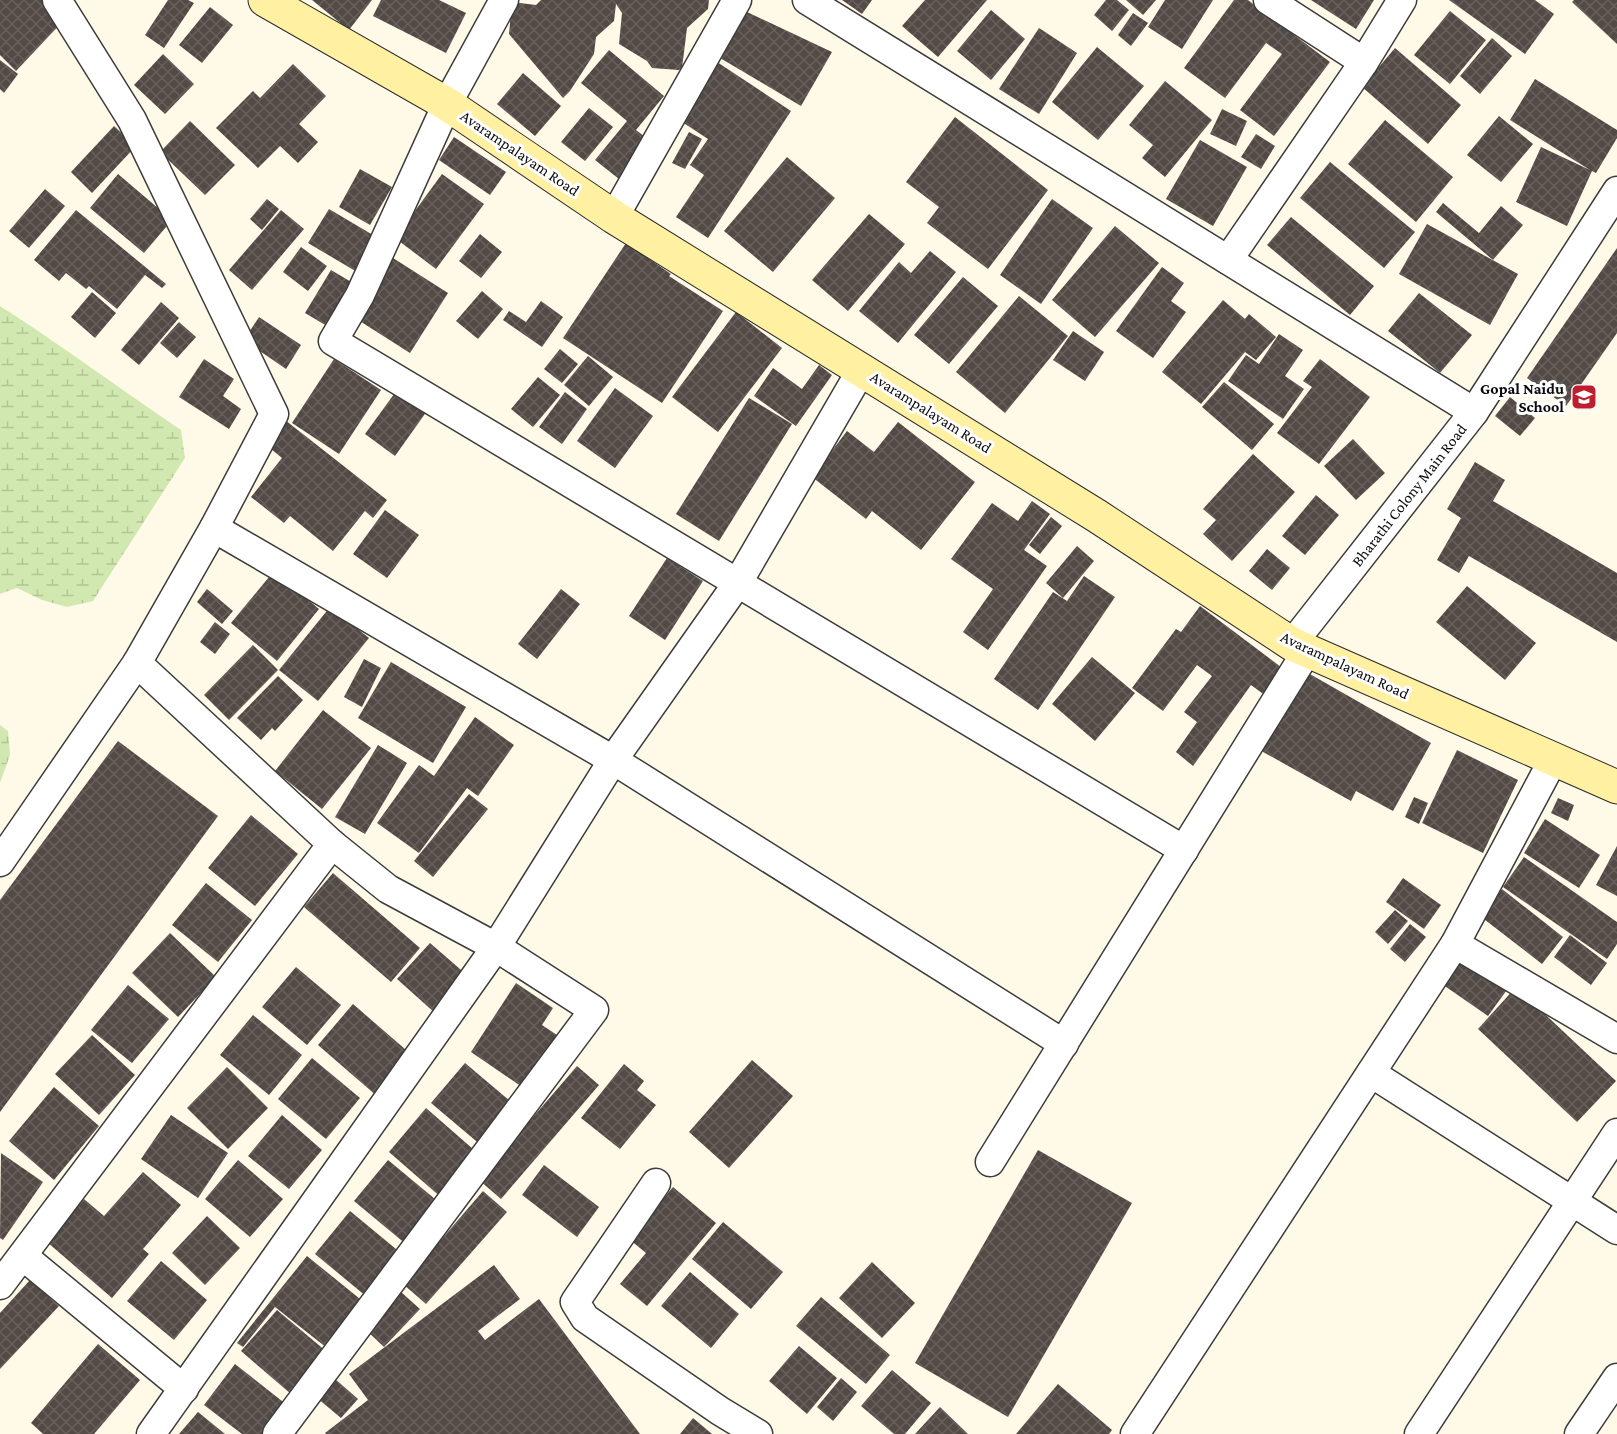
<svg xmlns="http://www.w3.org/2000/svg" width="1617" height="1434" viewBox="0 0 1617 1434" font-family="'Crimson Pro',serif">
	<style>
		.wetland { fill: url(#wetland-marsh) }
		.building { fill: url(#building-cross-hatch) }
		.lines { fill: none; stroke-linecap: round; stroke-linejoin: round }
		.street-casing { stroke: #3d3d3d; stroke-width: 31 }
		.secondary-casing { stroke: #2c2c2c; stroke-width: 35 }
		.street { stroke: #fff; stroke-width: 28 }
		.secondary { stroke: #fff0a2; stroke-width: 33 }
		.labels { text-anchor: middle; dominant-baseline: central; stroke-width: 6; stroke-linejoin: round; paint-order: stroke }
		.street-label { font-size: 16px; fill: #0a0a0a; stroke: #fff }
		.poi-label { font-size: 16px; font-weight: bold; fill: #0a0a0a; stroke: #fff; text-anchor: end }
	</style>
	<defs>
		<pattern id="wetland-marsh" width="20" height="14" patternUnits="userSpaceOnUse" patternTransform="scale(1.5)"><rect width="20" height="14" fill="#d1e9b0"/><path d="M1 5h8M5 5V1M11 12h8M15 12V8" fill="none" stroke="#b2c696"/></pattern>
		<pattern id="building-cross-hatch" width="8" height="8" patternUnits="userSpaceOnUse" patternTransform="scale(1.5)"><rect width="8" height="8" fill="#534a46"/><path d="M0 0l8 8M0 8l8-8" fill="none" stroke="#67605c"/></pattern>
	</defs>
	<rect width="100%" height="100%" fill="#fff9e7"/>
	<g class="wetland">
		<path d="M0,306C61,345 120,389 181,430L185,458L93,601L67,607L42,600L17,588L0,594Z"/>
		<polygon points="0,725 8,731 10,755 0,783"/>
	</g>
	<g class="building">
		<polygon points="0,0 48,0 66,18 16,71 0,55"/>
		<polygon points="168,0 188,0 194,3 164,48 145,35"/>
		<polygon points="312,0 372,0 349,30"/>
		<polygon points="381,0 439,0 466,13 446,53 373,16"/>
		<polygon points="541,0 709,0 708,9 687,28 682,68 679,70 652,68 647,61 619,44 622,13 616,4 614,21 596,37 594,54 570,91 563,98 509,34 512,2 536,5"/>
		<polygon points="842,0 872,0 862,14"/>
		<polygon points="925,0 987,0 938,57 902,26"/>
		<polygon points="1106,0 1117,0 1129,10 1112,31 1094,15"/>
		<polygon points="1126,0 1156,0 1143,15"/>
		<polygon points="1165,0 1213,0 1182,49 1148,27"/>
		<polygon points="1234,0 1248,0 1330,62 1274,136 1240,110 1282,54 1266,43 1225,98 1184,68"/>
		<polygon points="1311,0 1374,0 1356,29"/>
		<polygon points="1449,0 1535,0 1554,14 1525,54"/>
		<polygon points="1574,0 1617,0 1617,44 1572,2"/>
		<polygon points="210,7 233,25 202,63 179,45"/>
		<polygon points="991,10 1025,39 991,80 957,51"/>
		<polygon points="1450,11 1486,40 1450,84 1414,55"/>
		<polygon points="747,12 832,52 801,106 715,55"/>
		<polygon points="1133,13 1148,23 1131,46 1118,35"/>
		<polygon points="1039,28 1077,53 1039,114 999,89"/>
		<polygon points="1492,38 1512,56 1480,94 1460,76"/>
		<polygon points="1097,47 1144,86 1098,140 1052,102"/>
		<polygon points="1395,48 1461,105 1428,144 1362,87"/>
		<polygon points="609,50 664,96 636,130 649,140 619,179 595,160 627,121 581,83"/>
		<polygon points="163,54 194,84 165,114 134,85"/>
		<polygon points="0,60 18,74 4,93 0,89"/>
		<polygon points="714,60 791,111 708,238 676,217 704,175 690,165 708,139 676,118"/>
		<polygon points="293,64 326,96 299,124 318,142 298,163 280,146 258,168 216,128 253,91 260,98"/>
		<polygon points="523,73 561,106 535,136 497,104"/>
		<polygon points="1535,79 1617,130 1617,138 1596,173 1592,171 1567,226 1516,202 1541,147 1590,170 1510,120"/>
		<polygon points="1165,81 1212,120 1165,177 1142,158 1153,145 1129,125"/>
		<polygon points="589,108 613,127 585,161 561,142"/>
		<polygon points="1222,109 1247,121 1236,146 1210,134"/>
		<polygon points="1499,116 1533,144 1501,182 1467,155"/>
		<polygon points="955,117 1048,190 988,269 927,223 939,207 906,182"/>
		<polygon points="1385,120 1453,177 1416,222 1348,164"/>
		<polygon points="190,121 235,165 205,195 160,152"/>
		<polygon points="114,126 136,146 92,193 71,172"/>
		<polygon points="689,132 702,139 685,169 672,163"/>
		<polygon points="1256,134 1275,146 1261,169 1241,157"/>
		<polygon points="454,137 506,172 490,195 439,160"/>
		<polygon points="1200,140 1247,167 1213,226 1166,199"/>
		<polygon points="787,157 835,198 773,272 724,231"/>
		<polygon points="1330,162 1415,232 1384,268 1300,198"/>
		<polygon points="360,169 392,187 370,225 339,207"/>
		<polygon points="118,174 172,220 144,253 90,208"/>
		<polygon points="442,174 484,204 436,269 395,238"/>
		<polygon points="45,189 65,206 29,248 9,231"/>
		<polygon points="267,199 279,209 262,230 250,219"/>
		<polygon points="1052,199 1093,228 1041,304 1000,275"/>
		<polygon points="1443,203 1479,233 1501,206 1523,225 1493,260 1436,212"/>
		<polygon points="329,209 378,238 357,272 308,243"/>
		<polygon points="76,210 166,284 162,288 145,275 117,309 89,286 86,289 66,273 59,281 34,260"/>
		<polygon points="281,210 304,229 252,290 229,270"/>
		<polygon points="869,214 905,244 848,311 812,280"/>
		<polygon points="1291,217 1374,286 1350,315 1267,245"/>
		<polygon points="1427,224 1518,274 1490,325 1399,274"/>
		<polygon points="1115,226 1159,263 1095,337 1052,300"/>
		<polygon points="480,234 502,252 481,278 459,261"/>
		<polygon points="626,243 671,274 669,276 723,311 662,403 563,338"/>
		<polygon points="301,247 327,266 308,291 283,272"/>
		<polygon points="1617,248 1617,333 1566,406 1527,378"/>
		<polygon points="930,251 956,272 898,343 859,311 899,262 911,273"/>
		<polygon points="393,258 448,293 410,353 355,318"/>
		<polygon points="1162,267 1184,283 1171,301 1186,312 1153,358 1116,331"/>
		<polygon points="331,270 358,286 332,329 305,313"/>
		<polygon points="963,277 998,306 949,364 914,335"/>
		<polygon points="482,291 503,309 478,339 456,321"/>
		<polygon points="92,292 116,313 95,338 71,317"/>
		<polygon points="1419,293 1472,335 1440,373 1388,331"/>
		<polygon points="1019,296 1068,336 1005,413 956,372"/>
		<polygon points="1223,300 1245,319 1249,314 1276,337 1256,360 1245,352 1201,404 1162,372"/>
		<polygon points="541,301 563,317 542,347 503,320 509,311 526,322"/>
		<polygon points="161,302 179,318 139,365 121,350"/>
		<polygon points="736,312 782,348 718,432 672,397"/>
		<polygon points="259,317 301,345 286,369 244,340"/>
		<polygon points="179,322 196,337 177,358 160,343"/>
		<polygon points="1073,331 1104,352 1085,381 1053,360"/>
		<polygon points="1279,334 1303,350 1285,376 1304,389 1283,419 1228,381 1246,355 1259,364"/>
		<polygon points="560,349 578,364 562,383 544,369"/>
		<polygon points="588,356 613,377 589,406 564,385"/>
		<polygon points="204,359 234,379 223,396 241,409 229,429 179,397"/>
		<polygon points="334,359 381,390 339,454 292,423"/>
		<polygon points="1320,359 1370,397 1319,464 1277,433 1312,387 1303,381"/>
		<polygon points="819,365 832,375 796,426 754,396 773,368 802,389"/>
		<polygon points="538,377 560,395 533,427 511,409"/>
		<polygon points="1224,382 1274,424 1252,450 1202,407"/>
		<polygon points="615,388 653,416 615,468 577,441"/>
		<polygon points="397,390 427,411 395,456 365,434"/>
		<polygon points="565,392 587,409 562,444 539,427"/>
		<polygon points="1510,397 1535,418 1520,436 1495,416"/>
		<polygon points="749,398 792,424 719,541 676,514"/>
		<polygon points="285,420 387,500 373,518 365,511 333,551 290,516 284,523 251,497 282,458 265,444"/>
		<polygon points="898,422 975,482 921,550 872,511 866,519 812,477 847,431 874,452"/>
		<polygon points="1353,439 1385,473 1356,500 1324,466"/>
		<polygon points="1253,454 1295,492 1232,561 1203,534 1216,520 1203,509"/>
		<polygon points="1475,462 1505,480 1493,501 1617,573 1617,642 1469,556 1459,573 1437,560 1461,518 1447,509"/>
		<polygon points="1316,495 1339,515 1305,555 1282,536"/>
		<polygon points="1032,501 1050,514 1024,550 1047,566 988,650 963,632 993,589 951,559 992,503 1018,521"/>
		<polygon points="385,510 419,535 387,578 353,554"/>
		<polygon points="1051,517 1062,526 1040,554 1029,545"/>
		<polygon points="1077,546 1094,561 1063,598 1046,583"/>
		<polygon points="1267,549 1290,568 1272,590 1249,571"/>
		<polygon points="667,558 703,581 665,640 629,616"/>
		<polygon points="274,571 319,609 277,661 231,623"/>
		<polygon points="1084,576 1115,597 1038,710 994,679 1053,592 1067,601"/>
		<polygon points="1467,586 1536,643 1505,680 1436,622"/>
		<polygon points="207,589 233,611 222,624 197,602"/>
		<polygon points="561,589 580,604 537,659 518,644"/>
		<polygon points="1200,606 1289,673 1270,699 1251,685 1193,766 1176,752 1197,722 1184,712 1212,676 1197,665 1163,711 1132,688 1176,629 1181,632"/>
		<polygon points="330,607 369,638 318,701 279,670"/>
		<polygon points="215,622 230,634 215,654 200,642"/>
		<polygon points="253,645 278,670 229,720 204,695"/>
		<polygon points="1092,657 1135,693 1095,741 1052,704"/>
		<polygon points="364,659 381,668 362,707 344,697"/>
		<polygon points="391,662 466,707 433,763 358,718"/>
		<polygon points="1301,669 1431,743 1393,811 1356,791 1351,801 1256,748"/>
		<polygon points="278,676 303,700 275,731 272,728 261,740 237,718"/>
		<polygon points="323,710 371,748 322,809 275,771"/>
		<polygon points="475,717 514,745 478,796 467,788 419,853 377,823 419,765 434,776"/>
		<polygon points="118,741 218,816 0,1112 0,900"/>
		<polygon points="378,745 407,763 365,834 335,817"/>
		<polygon points="1457,750 1518,780 1483,853 1422,823"/>
		<polygon points="469,794 488,809 433,877 414,861"/>
		<polygon points="1414,797 1428,803 1419,824 1405,817"/>
		<polygon points="1558,798 1574,805 1568,821 1551,813"/>
		<polygon points="251,815 298,854 255,906 208,868"/>
		<polygon points="1545,819 1600,855 1579,888 1524,853"/>
		<polygon points="1617,846 1617,896 1596,885"/>
		<polygon points="1524,857 1617,922 1617,944 1607,959 1503,887"/>
		<polygon points="333,873 420,948 391,982 304,907"/>
		<polygon points="1403,878 1441,905 1424,929 1386,902"/>
		<polygon points="206,883 252,920 218,962 172,925"/>
		<polygon points="1502,889 1563,937 1542,964 1480,916"/>
		<polygon points="1395,910 1408,921 1388,944 1375,932"/>
		<polygon points="1410,924 1426,937 1405,962 1390,949"/>
		<polygon points="170,933 216,977 178,1017 132,973"/>
		<polygon points="1570,935 1607,963 1591,985 1554,957"/>
		<polygon points="430,943 468,976 435,1013 397,979"/>
		<polygon points="1461,952 1509,987 1488,1016 1439,982"/>
		<polygon points="296,967 341,1005 307,1045 262,1007"/>
		<polygon points="516,983 553,1008 542,1025 563,1039 528,1091 471,1052"/>
		<polygon points="128,985 169,1019 132,1063 91,1030"/>
		<polygon points="1516,987 1616,1081 1577,1122 1478,1029"/>
		<polygon points="353,1004 413,1056 378,1097 318,1045"/>
		<polygon points="253,1015 302,1055 269,1095 220,1055"/>
		<polygon points="92,1035 135,1075 99,1115 55,1074"/>
		<polygon points="312,1058 360,1098 326,1139 278,1099"/>
		<polygon points="752,1060 793,1096 729,1168 689,1132"/>
		<polygon points="465,1063 516,1106 482,1146 431,1103"/>
		<polygon points="624,1064 644,1081 637,1090 656,1105 620,1149 581,1118"/>
		<polygon points="577,1066 599,1085 501,1199 479,1180"/>
		<polygon points="227,1067 268,1108 228,1149 187,1108"/>
		<polygon points="54,1087 99,1126 54,1180 9,1141"/>
		<polygon points="426,1108 481,1156 443,1199 389,1152"/>
		<polygon points="171,1115 228,1153 198,1198 141,1159"/>
		<polygon points="282,1115 322,1150 289,1189 248,1156"/>
		<polygon points="1038,1150 1132,1203 1008,1417 915,1363"/>
		<polygon points="1,1153 43,1182 3,1240 0,1238"/>
		<polygon points="238,1160 283,1199 250,1237 205,1199"/>
		<polygon points="388,1160 441,1204 407,1245 354,1201"/>
		<polygon points="544,1165 599,1207 577,1237 522,1195"/>
		<polygon points="143,1172 181,1205 143,1249 149,1254 112,1298 47,1242 84,1199 104,1216"/>
		<polygon points="673,1187 716,1223 647,1306 620,1284 646,1253 629,1239"/>
		<polygon points="483,1191 507,1212 426,1304 403,1284"/>
		<polygon points="350,1211 402,1254 367,1297 315,1254"/>
		<polygon points="207,1216 240,1248 205,1285 172,1253"/>
		<polygon points="723,1222 783,1272 751,1309 692,1259"/>
		<polygon points="307,1256 365,1303 327,1348 275,1307 243,1347 237,1343"/>
		<polygon points="161,1261 207,1300 174,1340 127,1301"/>
		<polygon points="872,1262 915,1303 882,1338 839,1298"/>
		<polygon points="494,1265 520,1299 478,1331 485,1340 539,1299 640,1434 326,1434 325,1433 368,1400 349,1374"/>
		<polygon points="690,1272 739,1314 711,1348 661,1306"/>
		<polygon points="30,1280 59,1306 0,1369 0,1313"/>
		<polygon points="401,1292 420,1309 384,1347 366,1330"/>
		<polygon points="821,1297 890,1355 866,1384 796,1326"/>
		<polygon points="277,1310 327,1352 291,1394 241,1351"/>
		<polygon points="98,1344 140,1380 94,1434 43,1434 31,1423"/>
		<polygon points="799,1346 837,1378 807,1414 769,1381"/>
		<polygon points="235,1364 287,1405 264,1434 242,1434 204,1405"/>
		<polygon points="892,1370 931,1403 905,1434 894,1434 861,1406"/>
		<polygon points="334,1378 358,1399 341,1418 317,1398"/>
		<polygon points="841,1378 857,1392 833,1421 817,1407"/>
		<polygon points="1058,1384 1112,1430 1109,1434 1016,1434"/>
		<polygon points="940,1407 968,1434 915,1434"/>
		<polygon points="198,1412 225,1434 179,1434"/>
		<polygon points="693,1418 712,1434 680,1434"/>
	</g>
	<g class="lines">
		<g class="street-casing">
			<g id="street">
				<polyline points="57,0 132,120 274,414 214,528 137,663 332,844 388,889 496,947 613,760 737,584 862,369"/>
				<polyline points="504,0 447,104 360,295 333,341 1184,850"/>
				<polyline points="807,0 1474,412"/>
				<polyline points="1268,0 1364,62"/>
				<polyline points="614,217 737,0"/>
				<polyline points="1228,260 1364,62 1402,0"/>
				<polyline points="214,528 613,760 1064,1044"/>
				<polyline points="1292,644 1474,412 1617,191"/>
				<polyline points="0,862 137,663"/>
				<polyline points="1455,944 1617,1039"/>
				<polyline points="1371,1073 1617,1230"/>
				<polyline points="990,1162 1307,651"/>
				<polyline points="656,1183 575,1302 585,1318 720,1411 758,1434"/>
				<polyline points="23,1256 184,1389"/>
				<polyline points="0,1285 332,844"/>
				<polyline points="151,1434 496,947 594,1010 277,1434"/>
				<polyline points="1135,1434 1455,944 1553,760"/>
				<polyline points="1419,1434 1617,1133"/>
				<polyline points="1579,1434 1617,1378"/>
			</g>
		</g>
		<g class="secondary-casing">
			<polyline id="secondary" points="265,0 447,104 614,217 1097,516 1292,644 1617,787"/>
		</g>
		<use href="#street" class="street"/>
		<use href="#secondary" class="secondary"/>
	</g>
	<defs>
		<g id="school-square" transform="scale(1.35)"><rect x="-9" y="-9" width="18" height="18" rx="4" fill="#bd1f2f" stroke="#fff"/><path d="M0-5L7-2L0 1L-7-2ZM-4 1L0 2.5L4 1V4Q0 6-4 4Z" fill="#fff"/></g>
	</defs>
	<g fill-rule="evenodd">
		<use href="#school-square" x="1584" y="397"/>
	</g>
	<g class="labels">
		<g class="street-label">
			<text transform="translate(520 153) rotate(34)">Avarampalayam Road</text>
			<text transform="translate(931 412) rotate(32)">Avarampalayam Road</text>
			<text transform="translate(1409 495) rotate(-52)">Bharathi Colony Main Road</text>
			<text transform="translate(1345 665) rotate(25)">Avarampalayam Road</text>
		</g>
		<g class="poi-label">
			<text x="1564" y="388">Gopal Naidu<tspan x="1564" dy="18">School</tspan></text>
		</g>
	</g>
</svg>
